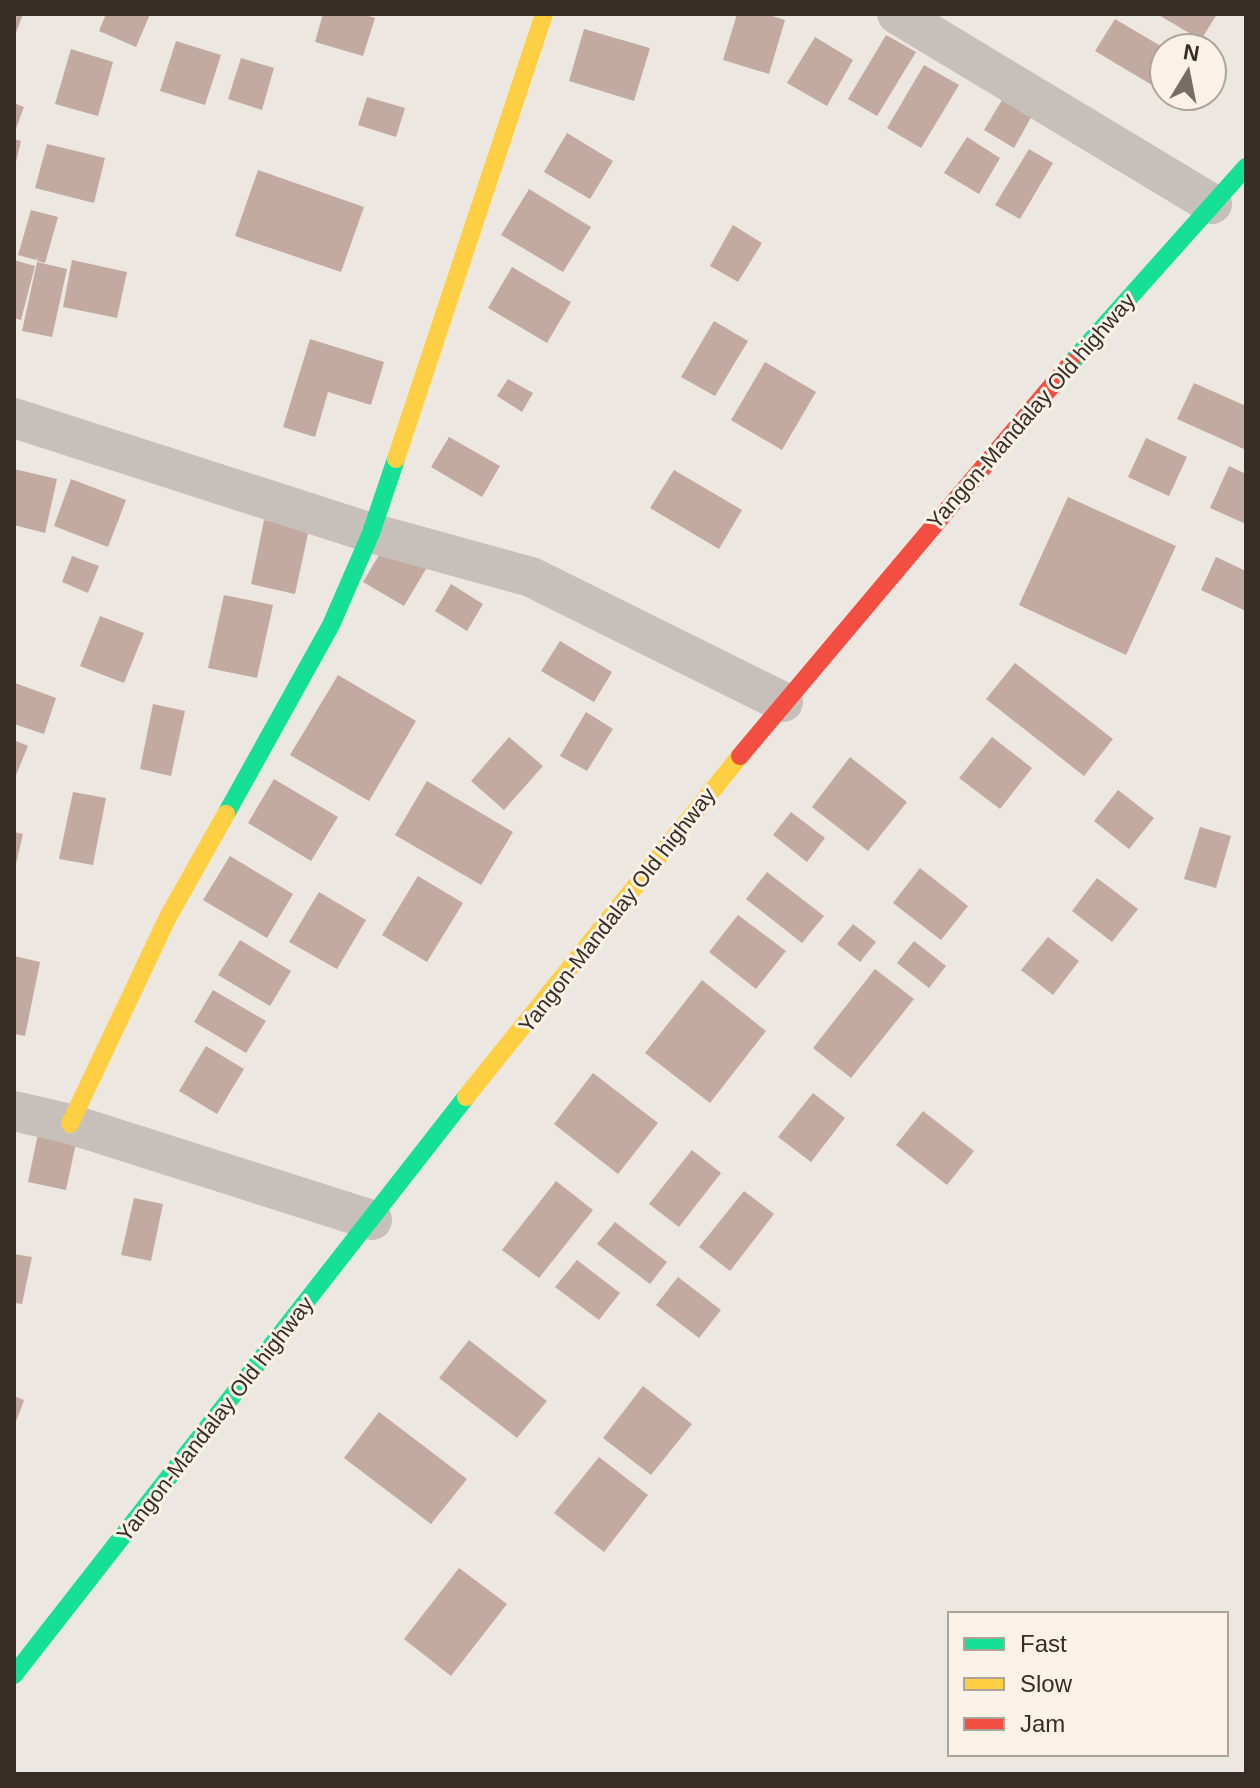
<svg xmlns="http://www.w3.org/2000/svg" width="1260" height="1788" viewBox="0 0 1260 1788" font-family="Arial,sans-serif">
	<style>
		.building { fill: #c2aaa1 }
		.lines { fill: none; stroke-linecap: round; stroke-linejoin: round }
		.street { stroke: #c7bfb9; stroke-width: 40 }
		.fast { stroke: #16e098; stroke-width: 18 }
		.slow { stroke: #ffcf43; stroke-width: 18 }
		.jam { stroke: #f24e42; stroke-width: 18 }
		.labels { text-anchor: middle; dominant-baseline: central; stroke-width: 6; stroke-linejoin: round; paint-order: stroke }
		.street-label { font-size: 22px; fill: #382c27; stroke: #fbf2e7 }
	</style>
	<rect width="100%" height="100%" fill="#ede7e1"/>
	<g class="building">
		<polygon points="14,14 23,14 14,38"/>
		<polygon points="106,14 150,14 136,47 99,31"/>
		<polygon points="323,14 362,14 375,18 363,56 315,42"/>
		<polygon points="737,14 766,14 785,20 769,74 723,60"/>
		<polygon points="1157,14 1217,14 1201,40"/>
		<polygon points="1115,19 1164,48 1162,91 1095,51"/>
		<polygon points="584,29 650,48 634,101 569,81"/>
		<polygon points="886,35 916,52 877,116 848,99"/>
		<polygon points="815,37 853,60 827,106 787,83"/>
		<polygon points="176,41 221,55 205,105 160,91"/>
		<polygon points="71,49 113,62 98,116 55,104"/>
		<polygon points="241,58 274,68 262,110 228,99"/>
		<polygon points="924,65 959,85 921,148 887,128"/>
		<polygon points="1005,95 1034,112 1014,148 984,130"/>
		<polygon points="367,97 405,108 396,137 358,125"/>
		<polygon points="14,103 24,107 14,134"/>
		<polygon points="567,133 613,161 590,199 544,172"/>
		<polygon points="967,137 1000,158 979,194 944,173"/>
		<polygon points="14,139 21,141 15,166 14,166"/>
		<polygon points="47,144 105,158 94,203 35,188"/>
		<polygon points="1029,149 1053,163 1020,219 995,205"/>
		<polygon points="258,170 364,207 341,272 235,236"/>
		<polygon points="529,189 591,227 563,272 501,235"/>
		<polygon points="31,210 58,217 45,263 37,261 38,257 36,260 18,255"/>
		<polygon points="733,225 762,243 738,282 710,266"/>
		<polygon points="14,260 35,266 21,320 14,318"/>
		<polygon points="72,260 127,272 117,318 63,307"/>
		<polygon points="37,262 67,269 52,337 22,331"/>
		<polygon points="512,267 571,302 547,343 488,308"/>
		<polygon points="714,321 748,341 715,396 681,377"/>
		<polygon points="310,339 384,362 371,405 328,392 315,437 283,427"/>
		<polygon points="765,362 816,392 782,450 731,420"/>
		<polygon points="508,379 533,393 522,412 497,396"/>
		<polygon points="1194,383 1246,406 1246,450 1177,419"/>
		<polygon points="449,437 500,466 482,497 431,467"/>
		<polygon points="1146,438 1187,457 1169,496 1128,477"/>
		<polygon points="1229,466 1246,474 1246,524 1210,508"/>
		<polygon points="14,469 57,479 45,533 14,525"/>
		<polygon points="674,470 742,510 719,549 650,508"/>
		<polygon points="71,479 126,500 108,547 54,526"/>
		<polygon points="1068,497 1176,546 1126,655 1019,605"/>
		<polygon points="264,520 309,529 295,594 251,584"/>
		<polygon points="388,540 429,564 404,606 363,582"/>
		<polygon points="72,556 99,566 88,593 62,582"/>
		<polygon points="1216,557 1246,571 1246,611 1201,590"/>
		<polygon points="451,584 483,604 467,631 435,611"/>
		<polygon points="224,595 273,605 257,678 208,668"/>
		<polygon points="100,616 144,633 124,683 80,666"/>
		<polygon points="560,641 612,672 594,702 541,671"/>
		<polygon points="1015,663 1113,739 1084,776 986,699"/>
		<polygon points="338,675 416,721 369,801 290,755"/>
		<polygon points="15,683 56,698 44,734 14,724"/>
		<polygon points="153,704 185,711 171,776 140,769"/>
		<polygon points="586,712 613,729 587,771 560,756"/>
		<polygon points="509,737 543,766 504,810 471,781"/>
		<polygon points="992,737 1032,768 1000,809 959,778"/>
		<polygon points="14,740 28,746 14,780"/>
		<polygon points="850,757 907,802 868,851 812,807"/>
		<polygon points="274,779 338,817 311,861 248,823"/>
		<polygon points="427,781 513,832 481,885 395,835"/>
		<polygon points="1118,790 1154,818 1129,849 1094,821"/>
		<polygon points="73,792 106,798 93,865 59,859"/>
		<polygon points="791,812 825,838 807,862 773,835"/>
		<polygon points="1200,827 1231,836 1216,888 1184,879"/>
		<polygon points="14,832 23,834 15,868 14,867"/>
		<polygon points="230,856 293,894 267,938 203,900"/>
		<polygon points="920,868 968,906 941,940 893,903"/>
		<polygon points="767,872 824,916 802,943 746,899"/>
		<polygon points="418,876 463,903 427,962 382,935"/>
		<polygon points="1097,878 1138,909 1112,942 1072,911"/>
		<polygon points="319,892 366,920 337,969 289,942"/>
		<polygon points="738,915 786,951 756,989 709,952"/>
		<polygon points="853,924 876,942 860,962 837,944"/>
		<polygon points="1048,937 1079,961 1053,995 1021,970"/>
		<polygon points="240,940 291,971 270,1006 218,975"/>
		<polygon points="914,941 946,966 929,988 897,963"/>
		<polygon points="14,956 40,962 25,1036 14,1034"/>
		<polygon points="875,969 914,999 851,1078 813,1048"/>
		<polygon points="702,980 766,1031 710,1103 645,1053"/>
		<polygon points="213,990 266,1021 246,1053 194,1022"/>
		<polygon points="206,1046 244,1069 217,1114 179,1091"/>
		<polygon points="593,1073 658,1123 618,1174 554,1124"/>
		<polygon points="813,1093 845,1118 811,1162 778,1137"/>
		<polygon points="923,1111 974,1151 947,1185 896,1145"/>
		<polygon points="38,1134 76,1143 66,1190 28,1182"/>
		<polygon points="692,1150 721,1173 679,1227 649,1204"/>
		<polygon points="556,1181 593,1210 539,1278 502,1250"/>
		<polygon points="744,1191 774,1214 730,1271 699,1247"/>
		<polygon points="134,1198 163,1204 151,1261 121,1255"/>
		<polygon points="615,1222 667,1262 650,1284 597,1244"/>
		<polygon points="14,1254 32,1257 22,1304 14,1303"/>
		<polygon points="577,1260 620,1293 599,1320 555,1287"/>
		<polygon points="678,1277 721,1310 699,1338 656,1305"/>
		<polygon points="469,1340 547,1401 517,1438 439,1378"/>
		<polygon points="643,1386 692,1424 651,1475 603,1438"/>
		<polygon points="14,1396 24,1400 14,1427"/>
		<polygon points="379,1412 467,1479 431,1524 344,1458"/>
		<polygon points="599,1457 648,1495 604,1552 554,1513"/>
		<polygon points="459,1568 507,1604 451,1676 404,1639"/>
	</g>
	<g class="lines">
		<g class="street">
			<polyline points="897,14 1212,204"/>
			<polyline points="14,418 371,533 531,577 783,702"/>
			<polyline points="14,1111 70,1124 372,1220"/>
		</g>
		<g class="fast">
			<polyline points="1071,363 1246,167"/>
			<polyline points="226,814 331,625 371,533 396,459"/>
			<polyline points="14,1675 466,1097"/>
		</g>
		<g class="slow">
			<polyline points="396,459 544,14"/>
			<polyline points="466,1097 740,756"/>
			<polyline points="70,1124 168,917 226,814"/>
		</g>
		<polyline class="jam" points="740,756 1071,363"/>
	</g>
	<g class="labels">
		<g class="street-label">
			<text transform="translate(1031 411) rotate(-49)">Yangon-Mandalay Old highway</text>
			<text transform="translate(617 910) rotate(-52)">Yangon-Mandalay Old highway</text>
			<text transform="translate(215 1419) rotate(-52)">Yangon-Mandalay Old highway</text>
		</g>
	</g>
	<rect width="1260" height="1788" fill="none" stroke="#382c27" stroke-width="32"/>
	<rect x="948" y="1612" width="280" height="144" fill="#fbf2e7" stroke="#ada39a" stroke-width="2"/>
	<rect x="964" y="1638" width="40" height="12" fill="#16e098" stroke="#ada39a" stroke-width="2"/>
	<text x="1020" y="1652" font-size="24" fill="#382c27">Fast</text>
	<rect x="964" y="1678" width="40" height="12" fill="#ffcf43" stroke="#ada39a" stroke-width="2"/>
	<text x="1020" y="1692" font-size="24" fill="#382c27">Slow</text>
	<rect x="964" y="1718" width="40" height="12" fill="#f24e42" stroke="#ada39a" stroke-width="2"/>
	<text x="1020" y="1732" font-size="24" fill="#382c27">Jam</text>
	<g transform="translate(1188 72) rotate(10)"><circle r="38" fill="#fbf2e7" stroke="#ada39a" stroke-width="2"/>
	<path d="M0-6L14 30L0 20L-14 30Z" fill="#776d68"/>
	<text y="-12" font-size="22" font-weight="bold" text-anchor="middle" fill="#382c27">N</text>
	</g>
</svg>
